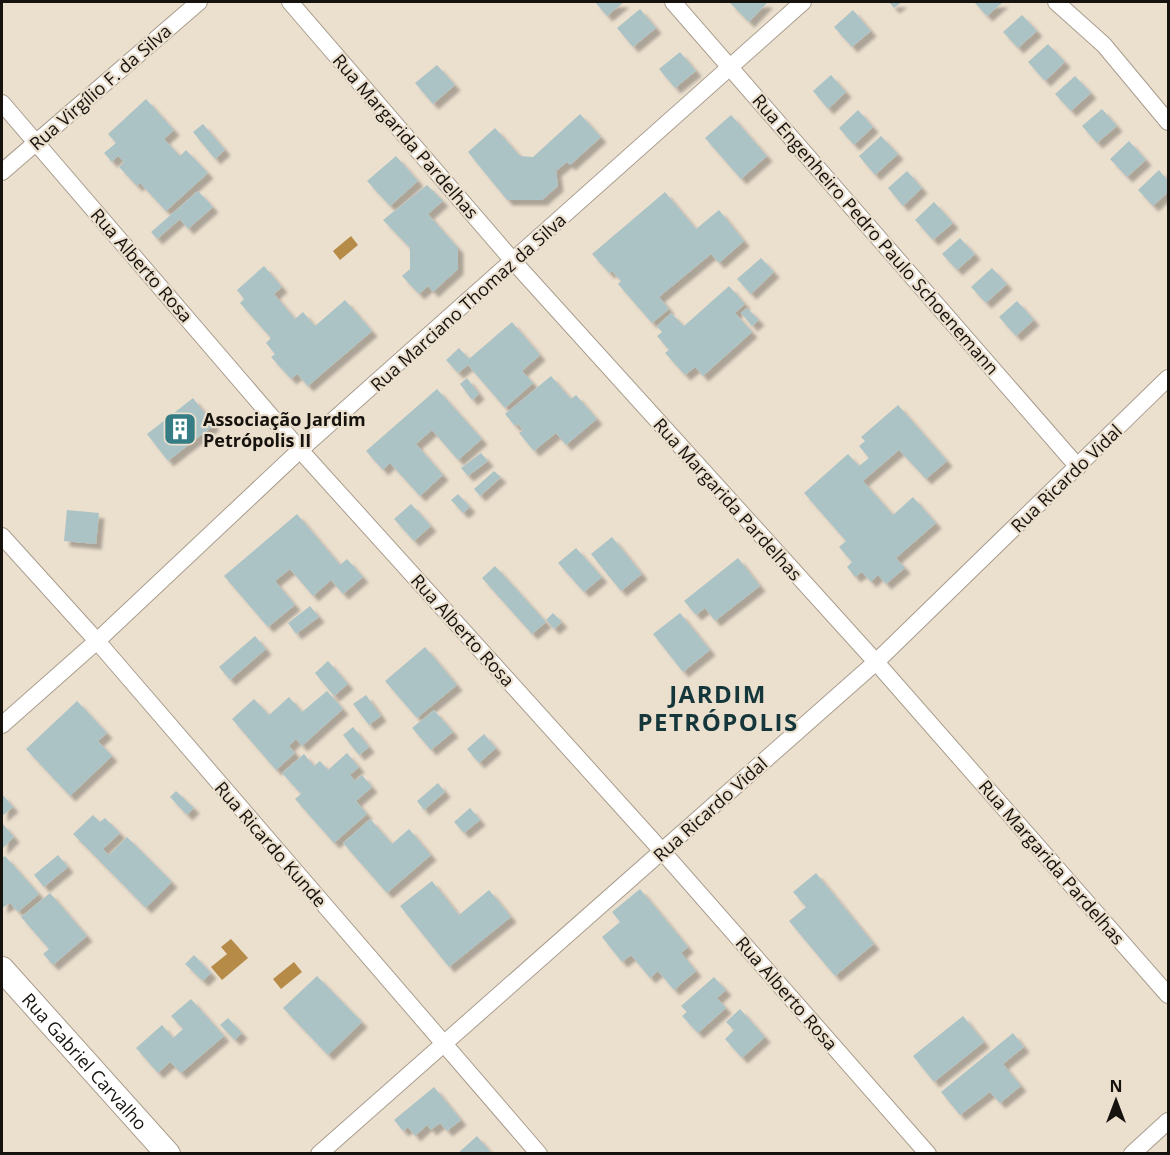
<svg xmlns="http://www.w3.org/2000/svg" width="1170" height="1155" viewBox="0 0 1170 1155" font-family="'Open Sans',sans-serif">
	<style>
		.water { fill: #b68a47 }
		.building { fill: #acc3c6; filter: url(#shadow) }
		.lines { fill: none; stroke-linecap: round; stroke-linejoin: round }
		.street-casing { stroke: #a99d8e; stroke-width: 18 }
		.secondary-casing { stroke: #a99d8e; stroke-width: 26 }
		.street { stroke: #fff; stroke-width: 16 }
		.secondary { stroke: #fff; stroke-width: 24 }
		.labels { text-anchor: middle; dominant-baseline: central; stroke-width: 4.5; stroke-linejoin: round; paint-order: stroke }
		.street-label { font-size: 18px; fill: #16120d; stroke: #ebdfce }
		.poi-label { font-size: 18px; font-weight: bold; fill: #16120d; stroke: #ebdfce; text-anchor: start }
		.district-label { font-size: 24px; font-weight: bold; letter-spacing: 1.5px; fill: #15373b; stroke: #ebdfce }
	</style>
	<defs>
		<filter id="shadow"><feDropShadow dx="5.5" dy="5.5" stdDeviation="1.5" flood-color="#0004"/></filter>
	</defs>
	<rect width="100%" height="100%" fill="#ebdfce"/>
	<g class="water">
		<polygon points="351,236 358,245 340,260 333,251"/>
		<polygon points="231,939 248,958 222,980 211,967 227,954 221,947"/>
		<polygon points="294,962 302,972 281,989 273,979"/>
	</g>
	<g class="building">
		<polygon points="595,2 624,2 607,16"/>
		<polygon points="732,2 766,2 767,3 749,22 730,3"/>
		<polygon points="889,2 902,2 894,8"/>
		<polygon points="974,2 1003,2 987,16"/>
		<polygon points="640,9 656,28 633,47 617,28"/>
		<polygon points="853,10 871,31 852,47 834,27"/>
		<polygon points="1022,15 1037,31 1018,48 1003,32"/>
		<polygon points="1048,44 1065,62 1045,81 1028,62"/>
		<polygon points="680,52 696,71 675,88 659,69"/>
		<polygon points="437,65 455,85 433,104 415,83"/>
		<polygon points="831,75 846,92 828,109 813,91"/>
		<polygon points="1075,76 1091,93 1071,111 1055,94"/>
		<polygon points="146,99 174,130 164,139 180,156 186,150 208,173 166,211 140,183 137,186 119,167 124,162 118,156 112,162 104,153 116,143 108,134"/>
		<polygon points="1102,109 1117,126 1097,143 1082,126"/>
		<polygon points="858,110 873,127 854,145 839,128"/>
		<polygon points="580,114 601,137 570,165 567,162 556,171 558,186 542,200 507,200 468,152 495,128 520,156 533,157"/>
		<polygon points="731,115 767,156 741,179 705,138"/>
		<polygon points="203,124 225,150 215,159 193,132"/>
		<polygon points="881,136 898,154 875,175 859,156"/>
		<polygon points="1129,141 1146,160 1127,177 1110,159"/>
		<polygon points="396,156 418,181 390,206 367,181"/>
		<polygon points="1159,170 1168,181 1168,192 1153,206 1138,190"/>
		<polygon points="907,171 922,188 903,206 888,188"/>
		<polygon points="427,185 443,201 428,214 458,248 458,269 433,292 428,286 419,294 402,276 410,269 410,248 383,220"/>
		<polygon points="198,191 213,207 188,229 180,219 157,239 151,232"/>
		<polygon points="665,192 696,229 719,210 744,241 719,263 711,254 659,297 669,309 652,323 618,284 621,281 612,271 609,273 592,254"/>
		<polygon points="934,202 953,223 933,240 915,220"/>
		<polygon points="960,238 975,254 957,270 942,254"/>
		<polygon points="761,258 774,272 751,294 737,279"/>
		<polygon points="264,266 282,287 274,294 295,319 303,312 315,326 345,300 372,331 308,386 297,374 291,379 271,357 275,354 266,343 271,338 240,303 244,299 237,290"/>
		<polygon points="992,268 1007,284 986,303 971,287"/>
		<polygon points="729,286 745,304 735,313 752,332 703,376 695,367 685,375 665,353 669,350 657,336 662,332 657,326 671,313 684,326"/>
		<polygon points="1017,301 1034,320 1016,336 999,317"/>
		<polygon points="747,308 759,320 752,326 741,313"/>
		<polygon points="512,322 540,355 522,371 533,383 505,408 468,365 458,373 446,360 459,348 469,359"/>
		<polygon points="551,376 571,399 576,395 597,419 566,445 556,433 534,451 519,433 523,430 518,424 515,426 505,414"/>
		<polygon points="467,378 479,394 472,400 460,384"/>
		<polygon points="437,389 482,439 458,460 432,430 416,444 443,475 420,496 390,463 383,470 366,451"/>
		<polygon points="193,398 214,425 168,461 147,434"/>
		<polygon points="898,405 947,461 926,479 899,450 863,481 893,515 913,497 936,523 896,558 905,568 886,584 878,575 871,582 862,572 855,577 847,567 852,562 839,547 846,541 804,493 848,454 859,466 869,458 859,446 865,441 861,437"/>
		<polygon points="481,453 488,461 468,476 461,468"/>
		<polygon points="494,471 501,477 480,496 474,489"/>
		<polygon points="458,494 470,507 463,513 451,500"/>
		<polygon points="411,504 431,526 414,541 394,519"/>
		<polygon points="67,510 99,513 96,544 64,541"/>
		<polygon points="297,514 340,565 347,559 363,577 343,594 331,580 313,596 290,569 275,581 295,605 268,627 224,576"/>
		<polygon points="612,537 642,574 621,591 591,554"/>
		<polygon points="576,548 602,577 584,592 558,563"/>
		<polygon points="738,558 760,586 715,621 705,608 696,615 684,601"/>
		<polygon points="495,566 546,622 532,634 482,578"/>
		<polygon points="310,606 319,617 296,634 288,623"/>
		<polygon points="553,613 562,622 554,629 546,620"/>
		<polygon points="680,613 710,650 683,672 653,634"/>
		<polygon points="255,636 266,649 230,680 219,667"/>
		<polygon points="425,647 457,685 417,718 385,681"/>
		<polygon points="328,661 348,684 334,696 315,673"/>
		<polygon points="327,691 343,709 302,746 296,739 289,746 295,753 276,770 232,719 254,699 269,715 289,697 302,712"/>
		<polygon points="366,695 381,716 369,725 353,704"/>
		<polygon points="77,701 107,733 98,741 112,756 70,796 26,749"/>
		<polygon points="434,710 453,732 431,750 412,728"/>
		<polygon points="353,727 369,747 359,755 343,735"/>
		<polygon points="484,734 496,748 479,763 467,749"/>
		<polygon points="347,753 359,767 350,775 355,781 362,775 372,787 356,801 367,814 334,843 295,799 301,794 282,773 304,754 314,766 320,761 328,770"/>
		<polygon points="438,783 445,792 424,810 417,801"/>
		<polygon points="176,791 194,808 187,815 170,797"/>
		<polygon points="2,794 13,807 2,816"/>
		<polygon points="470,808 480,820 464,833 454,822"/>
		<polygon points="93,815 100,822 105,818 120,833 103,849 109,855 127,837 172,882 146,908 73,834"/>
		<polygon points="370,819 392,844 409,829 431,855 387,893 343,843"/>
		<polygon points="2,823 14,837 2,849"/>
		<polygon points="58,855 68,867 44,887 34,875"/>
		<polygon points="5,856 39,894 18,912 10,903 2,908 2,858"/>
		<polygon points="816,873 874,944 835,976 789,921 806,907 793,892"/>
		<polygon points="432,881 459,915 489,890 511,917 449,967 400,906"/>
		<polygon points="640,889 688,947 681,953 696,971 674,990 658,971 650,978 631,955 622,962 602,937 620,922 612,912"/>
		<polygon points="50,893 87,936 53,965 43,954 49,949 21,917"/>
		<polygon points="194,955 211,973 203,981 185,964"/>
		<polygon points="317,976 362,1022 328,1055 283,1008"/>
		<polygon points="714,977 726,990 717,998 726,1008 698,1033 682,1016 687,1012 681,1006"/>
		<polygon points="191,999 224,1036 181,1073 170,1062 158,1073 136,1048 162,1025 173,1038 183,1029 171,1016"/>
		<polygon points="740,1009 765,1037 742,1058 725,1039 734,1030 726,1022"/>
		<polygon points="963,1016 984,1042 934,1082 913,1056"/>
		<polygon points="228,1018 242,1033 235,1040 220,1025"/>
		<polygon points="1013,1033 1024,1047 1003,1064 1021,1086 1000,1103 990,1092 960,1115 941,1092"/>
		<polygon points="434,1087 461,1120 447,1131 440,1123 431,1130 427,1125 415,1136 408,1127 403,1131 394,1120"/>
		<polygon points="477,1136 492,1154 457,1154"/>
	</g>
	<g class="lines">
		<g class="street-casing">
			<g id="street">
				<polyline points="290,2 514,262 876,662 1168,995"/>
				<polyline points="673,2 1078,467"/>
				<polyline points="1056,2 1104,45 1168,122"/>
				<polyline points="2,103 300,450 662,851 928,1154"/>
				<polyline points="2,172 199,2"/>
				<polyline points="2,536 97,641 539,1154"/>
				<polyline points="2,725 97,641 300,450 803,2"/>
				<polyline points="319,1154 876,662 1168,378"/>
				<polyline points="1132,1154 1168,1121"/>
			</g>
		</g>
		<g class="secondary-casing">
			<g id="secondary">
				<path id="s1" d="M2,969L168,1154"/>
			</g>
		</g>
		<use href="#street" class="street"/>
		<use href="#secondary" class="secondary"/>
	</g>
	<defs>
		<g id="building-square" transform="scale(1.725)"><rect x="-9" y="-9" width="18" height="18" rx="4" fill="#357c85" stroke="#ebdfce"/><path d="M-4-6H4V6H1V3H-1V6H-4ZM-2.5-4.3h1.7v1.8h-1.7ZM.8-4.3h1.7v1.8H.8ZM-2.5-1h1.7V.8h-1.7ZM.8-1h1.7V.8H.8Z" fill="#fff"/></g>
	</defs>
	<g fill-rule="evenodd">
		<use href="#building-square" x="180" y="429"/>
	</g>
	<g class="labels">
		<g class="street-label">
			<text transform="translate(100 87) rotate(-41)">Rua Virgílio F. da Silva</text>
			<text transform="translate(406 136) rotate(49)">Rua Margarida Pardelhas</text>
			<text transform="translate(876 234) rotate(49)">Rua Engenheiro Pedro Paulo Schoenemann</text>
			<text transform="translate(142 265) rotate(49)">Rua Alberto Rosa</text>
			<text transform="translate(468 302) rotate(-42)">Rua Marciano Thomaz da Silva</text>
			<text transform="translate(1066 478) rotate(-44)">Rua Ricardo Vidal</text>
			<text transform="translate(728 499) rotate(48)">Rua Margarida Pardelhas</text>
			<text transform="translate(463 630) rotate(48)">Rua Alberto Rosa</text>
			<text transform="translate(710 809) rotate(-42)">Rua Ricardo Vidal</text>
			<text transform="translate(271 844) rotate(49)">Rua Ricardo Kunde</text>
			<text transform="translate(1052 862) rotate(49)">Rua Margarida Pardelhas</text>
			<text transform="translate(787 993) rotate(49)">Rua Alberto Rosa</text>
			<text stroke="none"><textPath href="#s1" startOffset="124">Rua Gabriel Carvalho</textPath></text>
		</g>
		<g class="poi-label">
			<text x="203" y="419">Associação Jardim<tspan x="203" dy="21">Petrópolis II</tspan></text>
		</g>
		<g class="district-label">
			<text x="718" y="693">JARDIM<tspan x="718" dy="28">PETRÓPOLIS</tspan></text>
		</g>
	</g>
	<rect width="1170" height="1155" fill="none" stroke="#16120d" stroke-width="6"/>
	<g transform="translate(1116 1101)" stroke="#ebdfce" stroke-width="4.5" paint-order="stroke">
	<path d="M0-4.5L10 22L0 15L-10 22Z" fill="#16120d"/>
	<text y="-9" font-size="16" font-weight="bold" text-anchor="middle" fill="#16120d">N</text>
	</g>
</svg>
